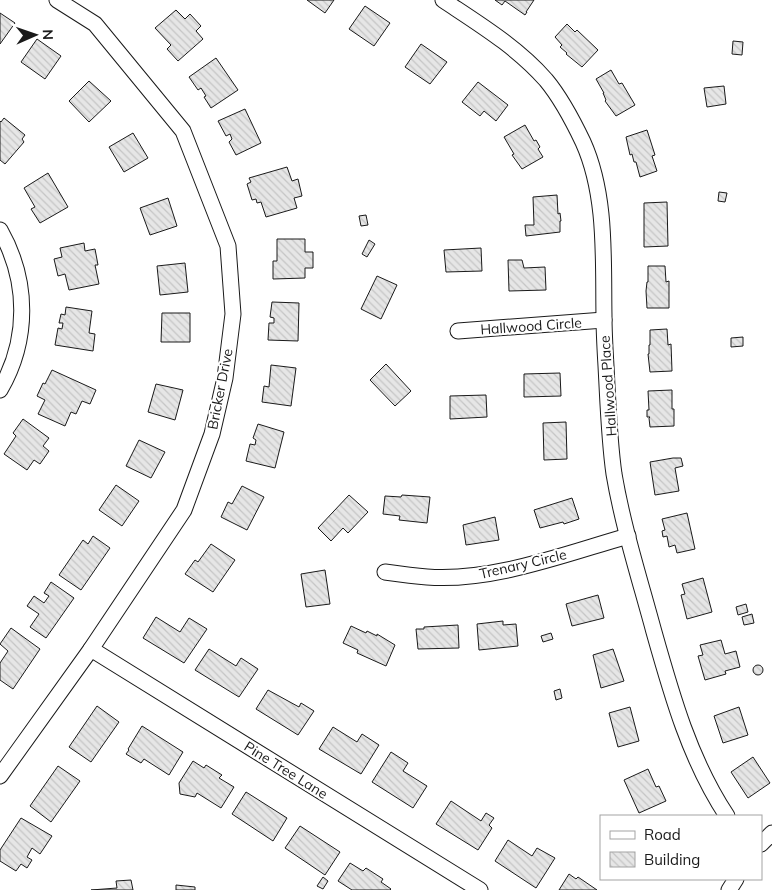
<svg xmlns="http://www.w3.org/2000/svg" width="772" height="890" viewBox="0 0 772 890" font-family="Mulish,sans-serif">
	<style>
		.building { fill: url(#building-back-hatch); stroke: #1a1a1a }
		.lines { fill: none; stroke-linecap: round; stroke-linejoin: round }
		.street-casing { stroke: #1a1a1a; stroke-width: 17 }
		.street { stroke: #fff; stroke-width: 15 }
		.labels { text-anchor: middle; dominant-baseline: central; stroke-width: 4; stroke-linejoin: round; paint-order: stroke }
		.street-label { font-size: 14px; fill: #1a1a1a; stroke: #fff }
	</style>
	<defs>
		<pattern id="building-back-hatch" width="6" height="6" patternUnits="userSpaceOnUse" patternTransform="scale(1.25)"><rect width="6" height="6" fill="#e6e6e6"/><path d="M-1 5l2 2M0 0l6 6M5-1l2 2" fill="none" stroke="#c5c5c5"/></pattern>
	</defs>
	<rect width="100%" height="100%" fill="#fff"/>
	<g class="building">
		<polygon points="307,0 334,0 325,13"/>
		<polygon points="495,0 534,0 526,12 527,12 525,15 505,1 502,5"/>
		<polygon points="365,6 390,23 374,46 349,29"/>
		<polygon points="176,10 185,19 190,14 201,26 196,31 203,39 178,61 167,49 171,45 155,28"/>
		<polygon points="0,13 15,23 0,44"/>
		<polygon points="567,24 575,32 577,30 598,50 582,67 566,54 567,53 560,47 562,45 555,37"/>
		<polygon points="37,39 61,56 45,79 21,62"/>
		<polygon points="733,41 743,42 742,55 732,54"/>
		<polygon points="421,44 447,62 430,84 405,67"/>
		<polygon points="216,58 238,90 211,108 204,97 206,96 201,88 198,90 189,77"/>
		<polygon points="611,70 619,84 622,83 635,105 616,116 605,101 606,100 603,93 604,93 596,79"/>
		<polygon points="89,81 111,101 89,122 69,101"/>
		<polygon points="478,82 508,105 496,121 484,111 480,116 462,102"/>
		<polygon points="724,86 726,104 707,107 704,88"/>
		<polygon points="245,109 261,143 236,155 229,142 232,139 230,134 226,136 218,121"/>
		<polygon points="4,118 25,135 22,139 24,142 5,164 0,160 0,121 1,122"/>
		<polygon points="525,125 534,141 536,140 540,147 538,149 543,157 522,169 512,155 514,154 504,137"/>
		<polygon points="647,130 655,155 652,156 657,171 640,177 636,162 634,162 632,154 630,155 626,137"/>
		<polygon points="133,133 148,158 124,172 109,147"/>
		<polygon points="287,167 292,181 298,179 302,196 294,198 297,208 266,217 261,202 257,203 256,199 252,200 247,184 251,182 249,178"/>
		<polygon points="48,173 68,207 40,223 31,209 35,207 24,188"/>
		<polygon points="719,192 727,193 725,202 718,201"/>
		<polygon points="557,195 558,214 560,213 561,221 560,221 560,232 526,236 525,225 534,225 533,197"/>
		<polygon points="168,198 177,226 150,235 140,208"/>
		<polygon points="667,202 668,246 644,247 644,203"/>
		<polygon points="366,215 368,225 361,226 359,216"/>
		<polygon points="277,239 305,239 305,252 313,252 313,268 305,268 305,278 273,279 273,261 277,261"/>
		<polygon points="369,240 375,244 367,257 362,254"/>
		<polygon points="84,243 85,251 95,249 98,265 95,265 99,284 69,290 65,274 58,276 54,259 62,257 60,248"/>
		<polygon points="481,248 482,271 446,272 444,250"/>
		<polygon points="508,260 522,260 524,268 545,267 546,290 509,291"/>
		<polygon points="185,263 188,292 160,295 157,266"/>
		<polygon points="648,266 665,266 666,282 669,281 669,308 647,308 646,291 647,282 648,282"/>
		<polygon points="377,276 397,285 381,319 361,309"/>
		<polygon points="272,302 299,303 298,341 268,340 269,323 274,323 274,318 270,317"/>
		<polygon points="66,307 92,311 89,333 95,334 93,351 55,345 58,328 62,329 63,323 59,323 61,314 65,315"/>
		<polygon points="162,313 190,313 190,342 161,342"/>
		<polygon points="667,329 668,345 671,344 672,371 650,372 648,354 649,354 649,345 650,345 650,330"/>
		<polygon points="743,337 743,346 731,347 731,338"/>
		<polygon points="386,364 411,391 395,406 370,380"/>
		<polygon points="271,365 296,368 291,406 262,402 264,386 269,387"/>
		<polygon points="52,370 96,390 90,404 82,401 76,414 71,412 65,426 38,414 45,400 37,396 43,383 45,384"/>
		<polygon points="560,373 561,396 524,397 524,374"/>
		<polygon points="156,384 183,390 175,420 148,412"/>
		<polygon points="672,390 672,409 674,409 674,426 650,427 649,418 650,417 647,417 647,410 649,410 648,391"/>
		<polygon points="486,395 487,417 450,419 450,396"/>
		<polygon points="23,419 49,438 43,446 49,451 40,464 34,460 27,470 4,454 16,436 13,433"/>
		<polygon points="566,422 567,459 544,460 543,423"/>
		<polygon points="258,424 284,432 275,468 246,461 250,444 255,445 256,440 253,438"/>
		<polygon points="139,440 165,452 151,478 126,466"/>
		<polygon points="673,458 681,458 683,466 675,468 679,491 655,495 650,462"/>
		<polygon points="116,485 139,501 122,526 99,510"/>
		<polygon points="242,486 264,497 247,530 221,517 228,502 232,504"/>
		<polygon points="349,495 368,512 348,533 343,528 331,541 318,528"/>
		<polygon points="402,495 430,497 427,523 399,520 400,516 383,514 385,496 401,497"/>
		<polygon points="572,498 579,519 564,524 563,522 540,528 534,510"/>
		<polygon points="687,513 695,549 677,553 675,545 669,547 667,536 663,537 662,531 665,530 662,519"/>
		<polygon points="495,517 499,540 466,545 463,525"/>
		<polygon points="93,536 110,548 81,590 59,575 83,540 88,544"/>
		<polygon points="211,544 235,560 213,592 185,574 195,560 198,562"/>
		<polygon points="325,570 330,604 306,607 301,574"/>
		<polygon points="703,578 712,612 687,619 681,595 685,594 682,584"/>
		<polygon points="51,582 74,598 46,638 30,627 39,614 27,606 34,596 44,603 49,596 44,593"/>
		<polygon points="598,595 604,618 572,626 566,604"/>
		<polygon points="746,604 748,612 738,615 736,607"/>
		<polygon points="752,614 754,623 744,625 742,617"/>
		<polygon points="156,617 180,632 189,618 207,629 184,663 143,638"/>
		<polygon points="503,621 503,625 516,624 518,646 479,650 477,624"/>
		<polygon points="458,625 459,648 418,649 416,629 424,629 424,627"/>
		<polygon points="351,626 366,633 367,631 377,636 377,634 395,645 386,666 357,653 358,650 343,643"/>
		<polygon points="11,628 40,649 13,689 0,680 0,663 8,651 0,644"/>
		<polygon points="551,633 553,639 543,642 541,636"/>
		<polygon points="721,640 725,654 736,651 740,667 725,671 726,674 705,680 698,656 703,655 700,645"/>
		<polygon points="209,649 236,666 241,658 258,669 239,697 195,670"/>
		<polygon points="613,649 624,681 601,688 593,655"/>
		<circle cx="758" cy="670" r="5"/>
		<polygon points="560,689 562,698 556,700 554,691"/>
		<polygon points="268,690 299,707 301,703 314,711 298,735 256,709"/>
		<polygon points="97,706 119,722 91,762 69,747"/>
		<polygon points="630,707 639,741 618,747 609,713"/>
		<polygon points="739,707 748,735 723,743 714,716"/>
		<polygon points="142,726 183,752 169,775 144,759 141,763 126,754 129,750 128,749"/>
		<polygon points="333,727 357,742 362,734 379,745 361,774 319,749"/>
		<polygon points="391,752 408,763 403,771 427,786 413,808 372,782"/>
		<polygon points="753,757 770,783 748,798 731,772"/>
		<polygon points="193,761 204,768 206,765 222,775 219,778 234,787 221,808 197,793 195,797 180,794 179,783"/>
		<polygon points="58,766 80,781 51,822 30,806"/>
		<polygon points="648,769 656,787 659,786 666,801 639,813 624,780"/>
		<polygon points="246,792 287,818 273,841 232,814"/>
		<polygon points="451,801 481,821 486,813 494,818 489,825 492,828 478,850 436,824"/>
		<polygon points="21,818 52,836 40,854 32,848 27,857 32,860 27,868 21,864 16,871 0,861 0,850"/>
		<polygon points="300,826 340,852 325,875 285,848"/>
		<polygon points="508,840 532,856 537,848 555,858 536,888 495,861"/>
		<polygon points="350,863 363,871 366,868 383,879 381,882 391,889 390,890 352,890 338,881"/>
		<polygon points="569,874 576,879 578,877 597,890 559,890"/>
		<polygon points="323,877 328,881 323,889 317,886"/>
		<polygon points="131,880 133,890 91,890 117,888 116,881"/>
		<polygon points="176,885 195,887 195,890 176,890"/>
	</g>
	<g class="lines">
		<g class="street-casing">
			<g id="street">
				<path d="M443,0C479,24 517,47 546,80C561,98 573,121 583,142C607,195 603,259 604,316C604,333 605,349 606,366C608,402 609,439 614,474C623,527 640,580 654,632C672,696 690,760 727,816"/>
				<path d="M0,230C29,281 29,340 0,390"/>
				<polyline points="458,331 604,320"/>
				<path d="M385,572C399,574 413,576 427,577C493,582 565,554 628,536"/>
				<polyline points="91,649 480,890"/>
				<polyline points="0,776 91,649 184,510 212,434 225,378 233,314 228,246 183,131 95,24 57,0"/>
				<polyline points="761,844 772,833"/>
				<polyline points="729,890 736,879"/>
			</g>
		</g>
		<use href="#street" class="street"/>
	</g>
	<g class="labels">
		<g class="street-label">
			<text transform="translate(531 326) rotate(-4)">Hallwood Circle</text>
			<text transform="translate(608 386) rotate(-94)">Hallwood Place</text>
			<text transform="translate(220 389) rotate(-79)">Bricker Drive</text>
			<text transform="translate(523 564) rotate(-13)">Trenary Circle</text>
			<text transform="translate(286 770) rotate(32)">Pine Tree Lane</text>
		</g>
	</g>
	<rect x="600" y="815" width="162" height="65" fill="#ffffff" stroke="#a3a3a3"/>
	<rect x="610" y="831" width="25" height="8" fill="#ffffff" stroke="#a3a3a3"/>
	<text x="644" y="840" font-size="15" fill="#1a1a1a">Road</text>
	<rect x="610" y="852" width="25" height="15" fill="url(#building-back-hatch)" stroke="#a3a3a3"/>
	<text x="644" y="865" font-size="15" fill="#1a1a1a">Building</text>
	<g transform="translate(35 35) rotate(88)" stroke="#ffffff" stroke-width="4" paint-order="stroke">
	<path d="M0-4L9 19L0 12L-9 19Z" fill="#1a1a1a"/>
	<text y="-8" font-size="14" font-weight="bold" text-anchor="middle" fill="#1a1a1a">N</text>
	</g>
</svg>
